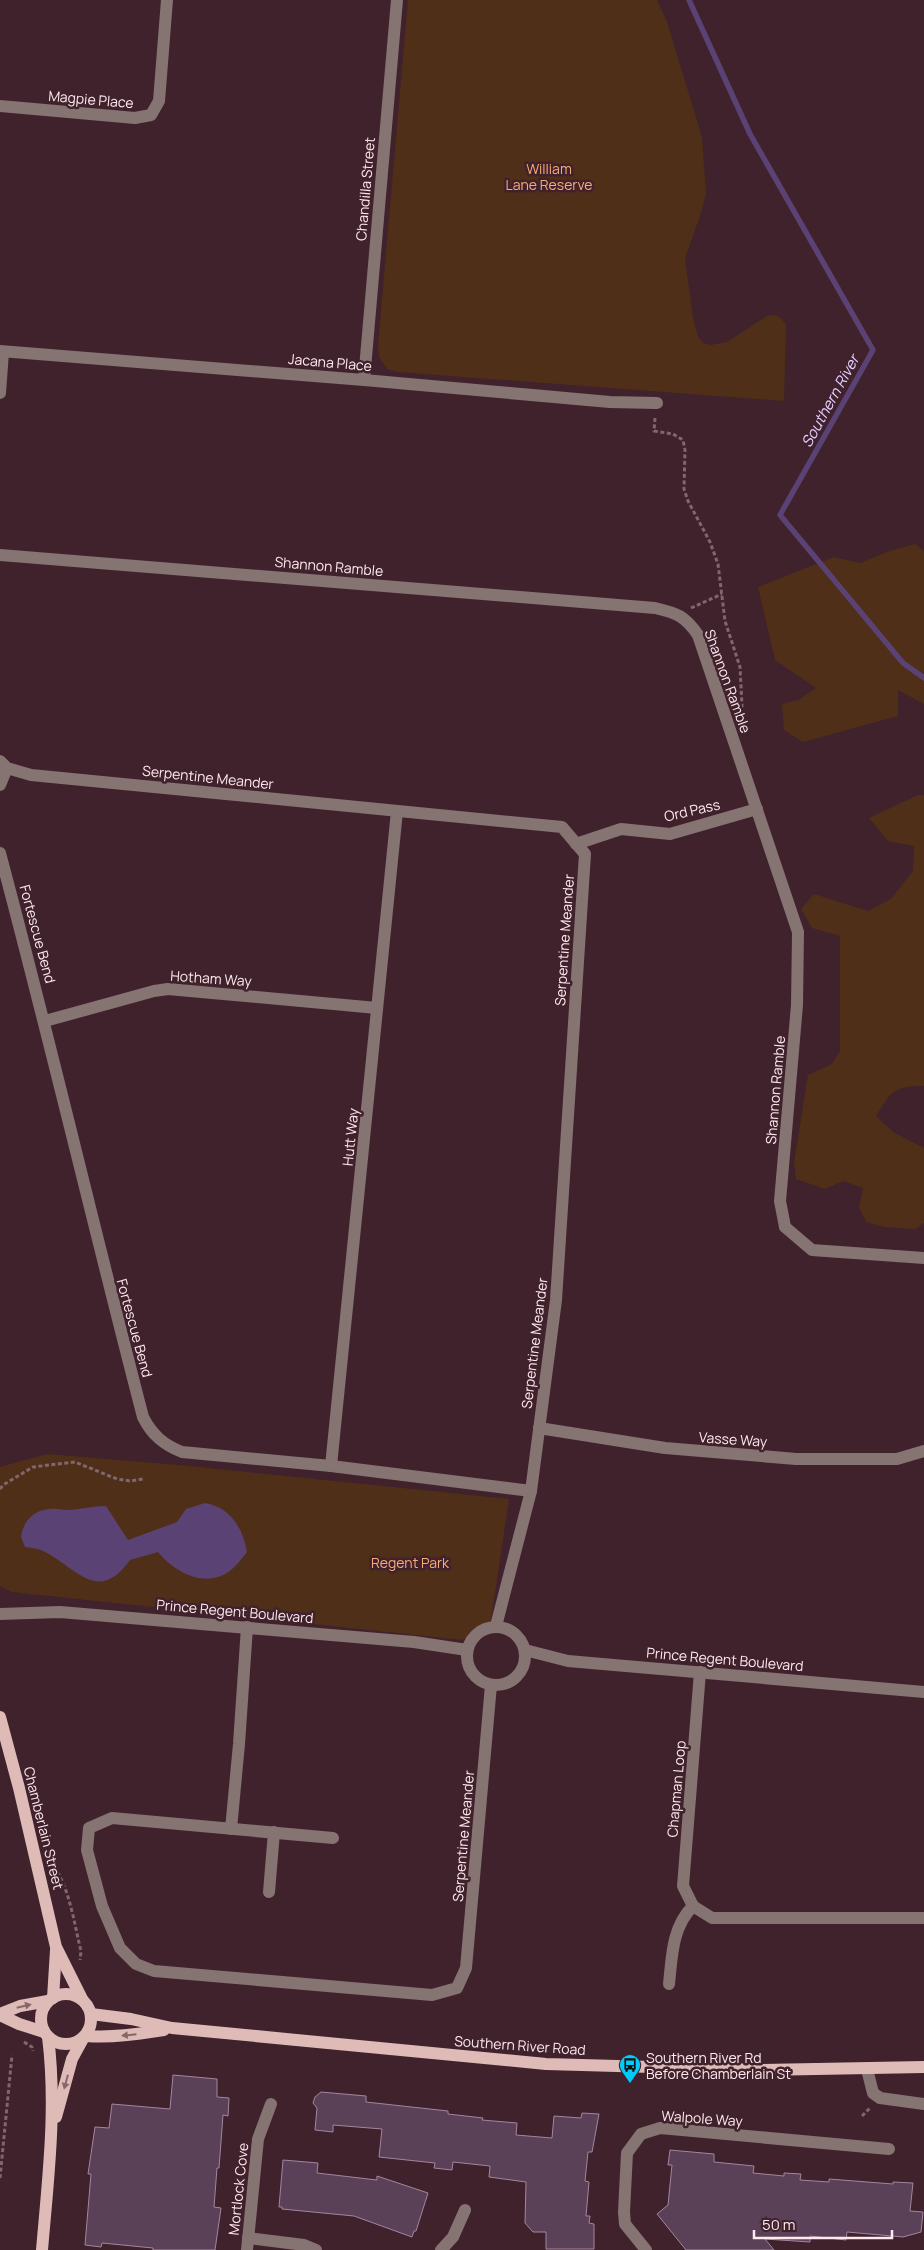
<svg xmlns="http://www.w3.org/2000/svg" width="924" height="2250" viewBox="0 0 924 2250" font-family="Manrope,sans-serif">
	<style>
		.green { fill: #4f2f18 }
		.water { fill: #5a4275 }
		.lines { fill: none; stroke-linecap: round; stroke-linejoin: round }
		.stream { stroke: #5a4275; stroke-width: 5.5 }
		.building { fill: #5b4157; stroke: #a3869e }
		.path { stroke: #81666f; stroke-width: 3; stroke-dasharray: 4 2.5; stroke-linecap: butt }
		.minor { stroke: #857472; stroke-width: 12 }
		.major { stroke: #dfbbb7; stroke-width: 12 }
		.oneway { fill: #88676b }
		.labels { text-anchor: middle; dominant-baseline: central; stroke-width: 5; stroke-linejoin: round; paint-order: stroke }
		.street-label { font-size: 14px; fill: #fee9ef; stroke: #40222c }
		.park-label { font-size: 14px; fill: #faab75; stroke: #40222c }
		.poi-label { font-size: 14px; fill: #fee9ef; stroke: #40222c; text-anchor: start }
		.water-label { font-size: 15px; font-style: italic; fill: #e3cefe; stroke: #40222c }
	</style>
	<rect width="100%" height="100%" fill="#40222c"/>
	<g class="green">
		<polygon points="408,0 657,0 667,22 702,137 706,194 700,216 685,258 693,318 698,337 703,343 711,345 727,342 764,318 770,315 778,316 786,324 784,401 398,372 387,369 379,356 378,346"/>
		<polygon points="915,544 924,551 924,704 898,690 898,716 803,742 784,730 782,704 798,700 816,688 775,660 758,587 834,557 860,563 887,552"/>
		<path d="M918,795H924V1086C893,1086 892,1091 876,1116L893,1132L924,1148V1223L915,1229L884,1227L866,1222L859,1207L863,1188L843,1181L825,1189L796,1179L794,1163L808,1075L832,1064L840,1051V936L812,928L801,909L814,894L868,911L891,899L913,871L914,846L888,841L869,818Z"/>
		<polygon points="47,1454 179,1465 509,1499 491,1620 479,1633 463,1640 12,1592 0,1586 0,1467"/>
	</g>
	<path class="water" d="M205,1503C230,1507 243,1528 247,1552C242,1558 237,1565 231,1570C206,1590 174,1572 158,1552L130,1560C97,1606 76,1566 41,1550C36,1548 30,1548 25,1547L21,1537C23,1521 34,1510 50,1509C56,1508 63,1510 70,1510C82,1509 93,1506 106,1506L128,1540L177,1522L186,1509Z"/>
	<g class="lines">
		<polyline class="stream" points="689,0 750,134 873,350 780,515 903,663 924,678"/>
	</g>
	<g class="building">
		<polygon points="173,2075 217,2079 217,2097 229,2098 228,2116 223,2115 219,2168 217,2168 214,2207 221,2208 215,2250 153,2250 153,2248 102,2243 101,2247 85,2245 91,2174 88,2174 95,2127 109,2128 112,2104 170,2109"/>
		<polygon points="321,2092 366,2096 366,2102 448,2111 448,2114 483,2118 482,2120 517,2123 516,2135 552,2138 554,2116 581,2118 582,2113 599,2114 592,2152 588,2152 585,2181 589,2182 586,2216 590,2216 589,2223 594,2224 594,2249 546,2249 546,2232 533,2232 525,2223 526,2182 489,2177 490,2166 453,2162 452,2170 434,2168 435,2163 379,2157 382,2129 333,2125 333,2132 315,2130 317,2108 313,2103 315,2097"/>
		<polygon points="670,2150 714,2154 714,2162 754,2166 753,2173 784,2176 784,2173 801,2174 800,2180 829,2182 829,2179 893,2184 893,2182 913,2183 910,2211 923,2212 921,2232 903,2237 847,2232 846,2240 810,2236 810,2242 765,2239 774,2250 686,2250 657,2214 668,2205 672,2165 668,2165"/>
		<polygon points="283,2160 318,2163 317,2173 377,2180 377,2176 428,2193 416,2231 414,2231 412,2237 354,2216 282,2209 282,2207 279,2207"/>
	</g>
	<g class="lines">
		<g class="path">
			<polyline points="655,418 654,431 673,434 683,440 685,450 684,489 688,501 710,542 718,564 725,621 740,667 742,706 738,711"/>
			<polyline points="691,608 722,594"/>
			<polyline points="0,1489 3,1485 33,1467 75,1462 117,1479 130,1481 143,1479"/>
			<path d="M54,1866C70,1890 74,1923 81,1951L80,1960"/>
			<polyline points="24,2042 32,2047 33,2051"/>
			<polyline points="862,2116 870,2108"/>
			<polyline points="0,2178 12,2055"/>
		</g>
		<g class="minor">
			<polyline points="0,106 135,118 151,115 159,101 167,0"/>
			<polyline points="0,351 364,380 610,402 657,403"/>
			<polyline points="364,380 397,0"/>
			<polyline points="0,393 3,352"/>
			<path d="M0,555L655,608C677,613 685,616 698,635L798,932L797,1005L780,1201L785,1227L812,1250L924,1258"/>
			<polyline points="0,761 7,768 31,775 562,827 585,854 556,1300 531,1491 496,1626"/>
			<polyline points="0,785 7,768"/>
			<polyline points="576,844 621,829 670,834 757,809"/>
			<path d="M0,853C50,1040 94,1229 143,1417C152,1435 164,1445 182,1452L331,1466L531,1491"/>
			<polyline points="45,1021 154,991 168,989 377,1008"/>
			<polyline points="539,1428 665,1448 796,1459 897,1459 924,1451"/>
			<polyline points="331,1466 397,811"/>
			<polyline points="0,1614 60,1612 414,1642 467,1650"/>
			<circle cx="496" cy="1656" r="29"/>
			<polyline points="525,1650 568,1661 924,1692"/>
			<polyline points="231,1829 239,1744 247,1627"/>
			<polyline points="333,1838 112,1818 89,1828 87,1850 102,1906 120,1948 136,1964 154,1971 432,1995 457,1988 466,1968 491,1685"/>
			<polyline points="269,1892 274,1832"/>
			<polyline points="693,1906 683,1886 700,1672"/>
			<polyline points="693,1906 712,1918 924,1918"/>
			<path d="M669,1984C672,1956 672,1927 693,1906"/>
			<polyline points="867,2069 873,2093 880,2098 924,2104"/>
			<polyline points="248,2238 304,2245 316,2250"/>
			<polyline points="247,2250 258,2139 271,2104"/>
			<polyline points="441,2250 453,2237 465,2210"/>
			<polyline points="646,2250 625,2224 624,2212 627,2153 641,2134 660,2128 889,2149"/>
		</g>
		<g class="major">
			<polyline points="0,1717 19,1788 56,1947 82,1999"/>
			<circle cx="66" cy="2019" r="25"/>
			<polyline points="53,1998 56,1950"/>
			<polyline points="0,2014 20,2006 48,2001"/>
			<polyline points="91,2014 131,2019 172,2028 546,2064 759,2070 924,2067"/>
			<polyline points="0,2015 19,2024 44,2032"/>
			<path d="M86,2036C113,2038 138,2034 164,2030"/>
			<polyline points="56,2117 72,2059 84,2037"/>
			<path d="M42,2250C48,2179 57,2108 48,2037"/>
		</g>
	</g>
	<defs><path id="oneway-solid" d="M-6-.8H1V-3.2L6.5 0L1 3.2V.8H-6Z" transform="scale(1.25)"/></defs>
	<g class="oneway">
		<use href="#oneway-solid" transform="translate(24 2006) rotate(-13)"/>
		<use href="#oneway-solid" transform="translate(129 2035) rotate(174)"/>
		<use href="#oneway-solid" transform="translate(66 2082) rotate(105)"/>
	</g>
	<defs>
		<g id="bus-pin" transform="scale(1.125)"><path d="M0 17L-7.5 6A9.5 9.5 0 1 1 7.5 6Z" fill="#03cbf9" stroke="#40222c"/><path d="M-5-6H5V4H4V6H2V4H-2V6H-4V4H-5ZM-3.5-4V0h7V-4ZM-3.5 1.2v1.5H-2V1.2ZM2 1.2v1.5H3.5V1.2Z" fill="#111"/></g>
	</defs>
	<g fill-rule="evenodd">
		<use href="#bus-pin" x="630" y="2065"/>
	</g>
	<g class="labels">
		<g class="street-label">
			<text transform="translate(91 99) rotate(5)">Magpie Place</text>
			<text transform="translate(365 189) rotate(-85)">Chandilla Street</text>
			<text transform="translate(330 362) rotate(5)">Jacana Place</text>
			<text transform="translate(329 566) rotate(5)">Shannon Ramble</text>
			<text transform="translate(728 681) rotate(70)">Shannon Ramble</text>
			<text transform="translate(208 777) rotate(6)">Serpentine Meander</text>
			<text transform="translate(692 810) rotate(-13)">Ord Pass</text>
			<text transform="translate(38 934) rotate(75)">Fortescue Bend</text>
			<text transform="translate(564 940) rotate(-86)">Serpentine Meander</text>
			<text transform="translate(211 978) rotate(4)">Hotham Way</text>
			<text transform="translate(775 1090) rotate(-85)">Shannon Ramble</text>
			<text transform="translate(350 1137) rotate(-84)">Hutt Way</text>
			<text transform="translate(135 1328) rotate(75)">Fortescue Bend</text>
			<text transform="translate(534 1343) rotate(-83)">Serpentine Meander</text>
			<text transform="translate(733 1439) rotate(4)">Vasse Way</text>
			<text transform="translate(235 1611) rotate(5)">Prince Regent Boulevard</text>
			<text transform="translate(725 1659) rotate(5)">Prince Regent Boulevard</text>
			<text transform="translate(676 1789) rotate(-85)">Chapman Loop</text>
			<text transform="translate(44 1828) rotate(76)">Chamberlain Street</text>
			<text transform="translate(463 1836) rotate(-85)">Serpentine Meander</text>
			<text transform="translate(520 2045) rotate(4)">Southern River Road</text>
			<text transform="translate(702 2118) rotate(4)">Walpole Way</text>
			<text transform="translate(238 2189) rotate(-84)">Mortlock Cove</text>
		</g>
		<g class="park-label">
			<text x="549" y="168">William<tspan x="549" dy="16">Lane Reserve</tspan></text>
			<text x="410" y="1562">Regent Park</text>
		</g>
		<g class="poi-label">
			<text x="646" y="2057">Southern River Rd<tspan x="646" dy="16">Before Chamberlain St</tspan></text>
		</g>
		<g class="water-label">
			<text transform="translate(830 401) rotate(-61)">Southern River</text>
		</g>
	</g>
	<path d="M754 2230v8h138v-8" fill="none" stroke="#fee9ef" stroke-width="2.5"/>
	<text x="762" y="2230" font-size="15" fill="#fee9ef" stroke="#40222c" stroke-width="4" paint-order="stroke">50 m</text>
</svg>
